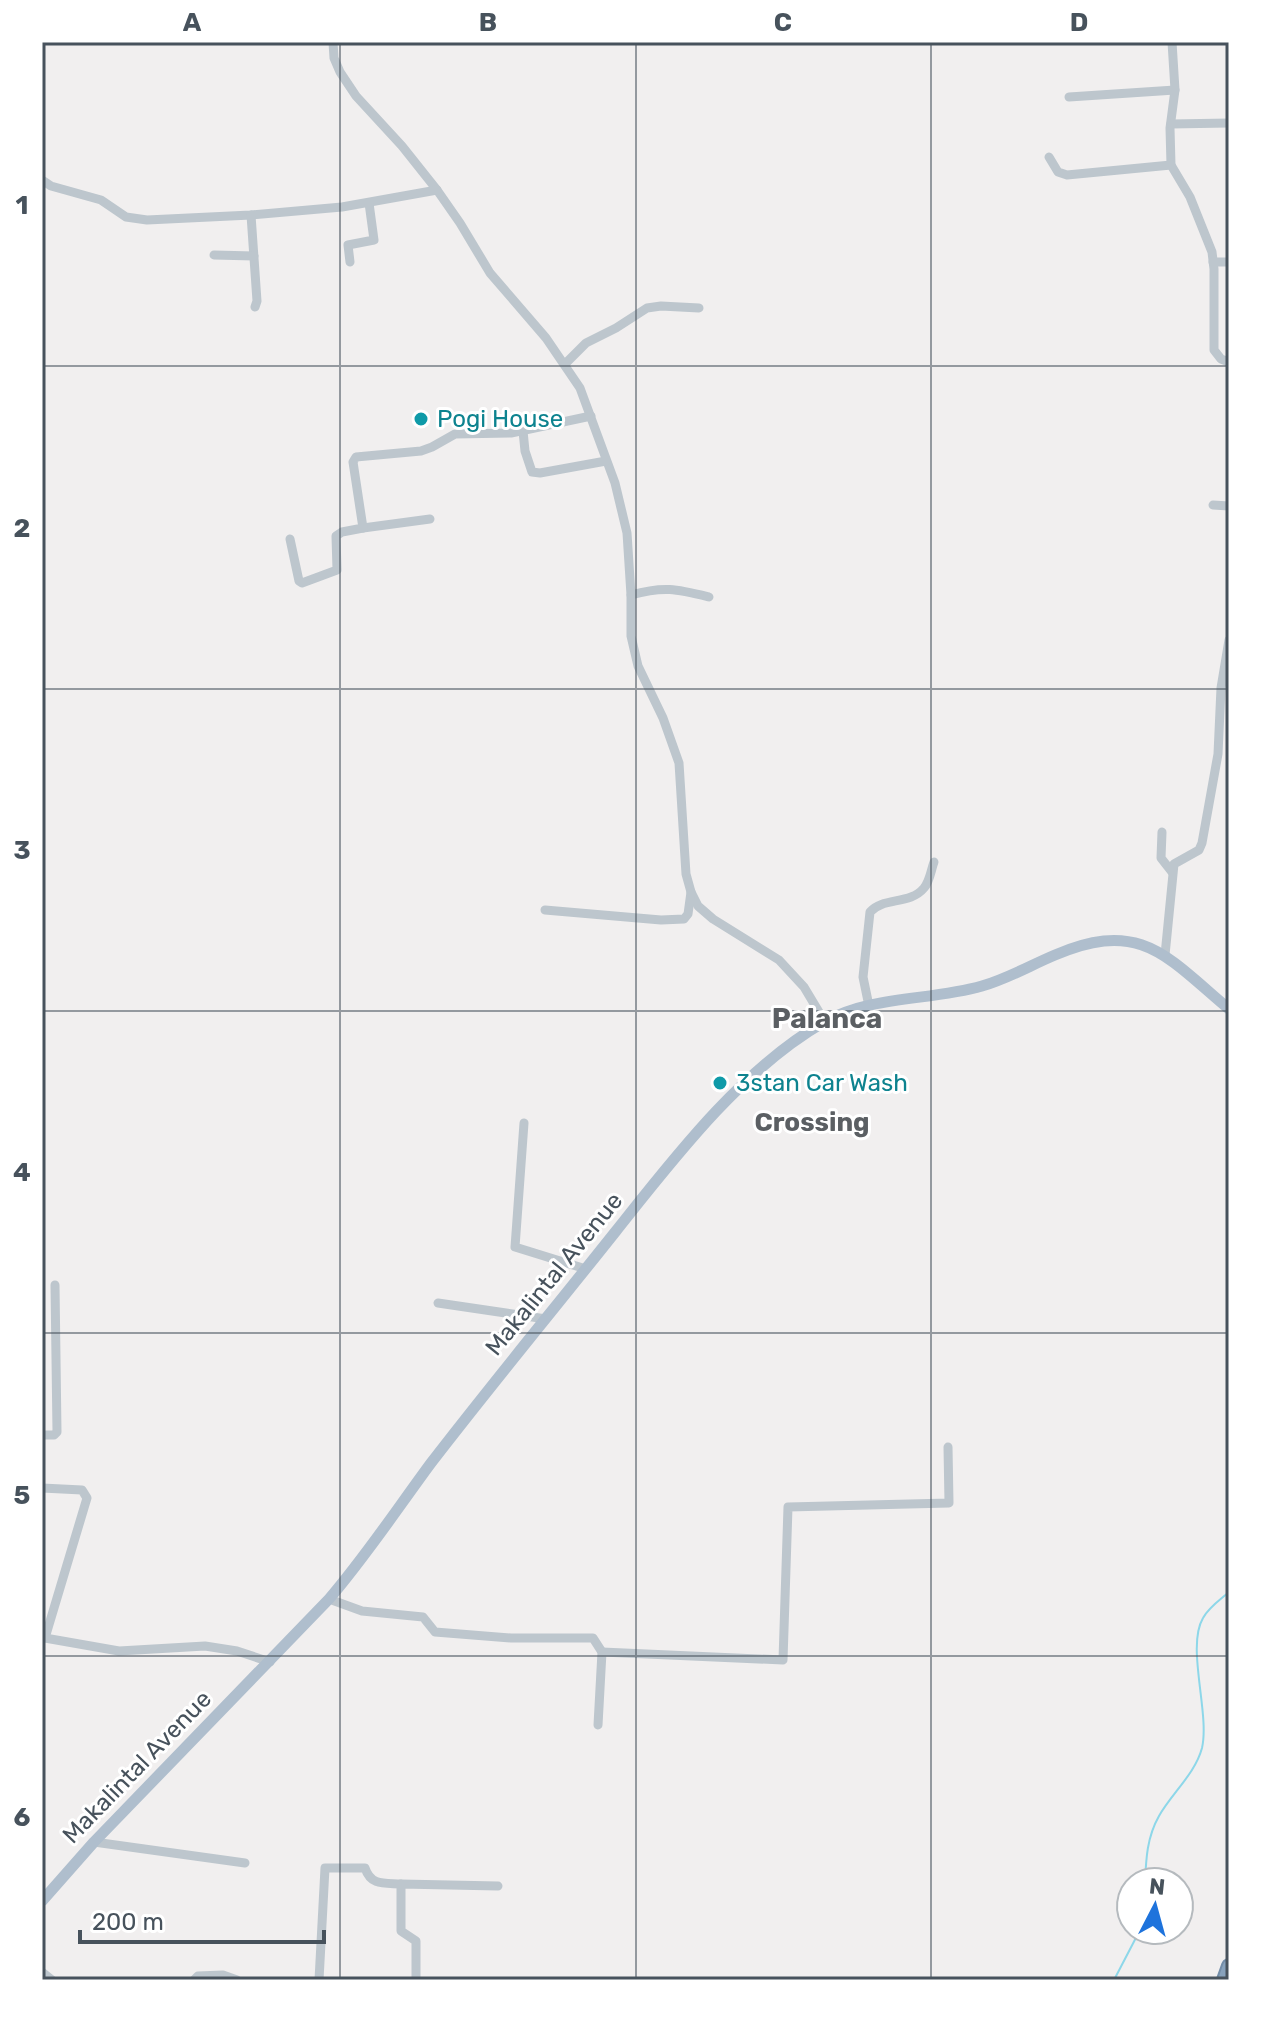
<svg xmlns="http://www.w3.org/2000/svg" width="1271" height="2022" viewBox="0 0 1271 2022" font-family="Rubik,sans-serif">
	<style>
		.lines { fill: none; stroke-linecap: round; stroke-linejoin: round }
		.stream { stroke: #8dd7e9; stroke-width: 2 }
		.highway-casing { stroke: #738da8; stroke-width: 16 }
		.minor { stroke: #bdc6cd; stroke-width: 9 }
		.major { stroke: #afbecd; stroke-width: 11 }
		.highway { stroke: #88a2bc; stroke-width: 12 }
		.grid { fill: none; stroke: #47525c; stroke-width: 2; stroke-opacity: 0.55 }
		.culture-dot { fill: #0f9aa8; stroke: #fff; stroke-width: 3 }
		.labels { text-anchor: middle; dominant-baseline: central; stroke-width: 6; stroke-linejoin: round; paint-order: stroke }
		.culture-label { font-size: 24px; fill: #0d838f; stroke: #fff; text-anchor: start }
		.street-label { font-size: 24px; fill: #47525c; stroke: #fff }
		.neighbourhood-label { font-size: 26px; font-weight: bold; fill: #5b5f63; stroke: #fff }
		.quarter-label { font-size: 28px; font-weight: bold; fill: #5b5f63; stroke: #fff }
		.neatline { fill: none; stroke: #47525c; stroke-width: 3 }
		.grid-label { font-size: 26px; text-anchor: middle; font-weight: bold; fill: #47525c }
	</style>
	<rect width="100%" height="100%" fill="#f1efef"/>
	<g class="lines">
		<g class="stream">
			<polyline points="1229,1412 1229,1440"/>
			<path d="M1145,1882C1146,1859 1147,1837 1159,1816C1172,1793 1195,1774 1202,1748C1210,1713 1186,1647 1203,1618C1209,1607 1220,1600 1229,1592"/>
			<polyline points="1114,1980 1140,1930"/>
		</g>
		<g class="highway-casing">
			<polyline id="highway" points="1224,1980 1229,1966"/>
		</g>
		<g class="minor">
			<polyline points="333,42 334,58 340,72 356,96 402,146 437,190 460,223 490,273 546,338 580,388 615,483 627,533 631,595 631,636 638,666 663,718 679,763 686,874 691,892 698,906 713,919 779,960 804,987 825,1022"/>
			<polyline points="1172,42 1175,90 1170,128 1171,165 1190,197 1212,252 1214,269 1214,350 1221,359 1229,362"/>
			<polyline points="1069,97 1175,90"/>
			<polyline points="1171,124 1229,123"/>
			<polyline points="1049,157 1058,172 1067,175 1171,165"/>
			<polyline points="42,180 51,186 101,200 126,217 147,220 251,215 342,207 437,190"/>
			<polyline points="251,215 257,301 255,307"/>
			<polyline points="214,255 254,256"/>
			<polyline points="350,262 348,245 374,240 369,203"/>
			<polyline points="1213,262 1229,262"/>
			<polyline points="565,364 586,343 616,328 647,308 661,306 699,308"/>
			<polyline points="523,431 525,451 532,472 540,473 606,461"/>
			<polyline points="1213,505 1229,506"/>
			<polyline points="363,528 430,519"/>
			<polyline points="290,539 299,581 302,583 337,570 336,536 342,532 363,528 353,462 356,457 421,451 432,447 455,434 511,433 591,416"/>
			<path d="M631,595C664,586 676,589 709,597"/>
			<polyline points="1162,832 1161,858 1172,872"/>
			<polyline points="545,910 661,920 684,919 688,914 691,892"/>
			<polyline points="1165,955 1174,864 1199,850 1202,843 1218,754 1221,688 1229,640"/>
			<path d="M869,1006L863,977L870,912C883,897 910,905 924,888C930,881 931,870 934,862"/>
			<polyline points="524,1123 515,1247 586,1269"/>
			<polyline points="438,1303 546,1319"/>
			<polyline points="42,1435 54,1435 57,1432 55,1285"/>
			<polyline points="42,1488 82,1490 87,1498 45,1638 119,1651 205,1646 237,1651 270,1662"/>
			<polyline points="329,1599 362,1611 423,1617 435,1632 511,1638 593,1638 602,1652 598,1725"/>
			<polyline points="602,1652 783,1660 788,1507 949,1503 948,1447"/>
			<polyline points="94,1842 245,1863"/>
			<polyline points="42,1972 52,1980"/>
			<polyline points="194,1980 198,1976 223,1975 237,1980"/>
			<path d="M319,1980L325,1868H365C371,1886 384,1883 401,1884"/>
			<polyline points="416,1980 416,1941 401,1931 401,1884 498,1886"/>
		</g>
		<path class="major" d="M42,1901L94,1842L329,1599C366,1556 397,1509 431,1463C491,1385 554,1309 616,1231C674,1158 742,1069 824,1022C873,995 930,1001 982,986C1007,979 1031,965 1055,955C1141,918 1167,957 1229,1009"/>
		<use href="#highway" class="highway"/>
	</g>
	<path class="grid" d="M340,42V1980M636,42V1980M931,42V1980M42,366H1229M42,689H1229M42,1011H1229M42,1333H1229M42,1656H1229"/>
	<g class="culture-dot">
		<circle cx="421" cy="419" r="8"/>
		<circle cx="720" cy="1083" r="8"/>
	</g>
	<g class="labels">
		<g class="culture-label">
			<text x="437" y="419">Pogi House</text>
			<text x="736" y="1083">3stan Car Wash</text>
		</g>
		<g class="street-label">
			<text transform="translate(554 1274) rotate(-51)">Makalintal Avenue</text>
			<text transform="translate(137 1767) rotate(-46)">Makalintal Avenue</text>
		</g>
		<g class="neighbourhood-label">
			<text x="812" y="1122">Crossing</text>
		</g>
		<g class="quarter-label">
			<text x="827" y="1018">Palanca</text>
		</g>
	</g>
	<rect width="1271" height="2022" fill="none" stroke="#ffffff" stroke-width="88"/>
	<g transform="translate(1155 1906) rotate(6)"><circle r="38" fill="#ffffff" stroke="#b5babe" stroke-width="2"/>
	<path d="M0-6L14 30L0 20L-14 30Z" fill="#1e73dc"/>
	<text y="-12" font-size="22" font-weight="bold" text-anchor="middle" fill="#47525c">N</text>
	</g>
	<path d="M80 1930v12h244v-12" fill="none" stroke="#47525c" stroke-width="4"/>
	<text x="92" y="1930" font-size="24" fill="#47525c" stroke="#ffffff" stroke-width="6" paint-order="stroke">200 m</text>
	<rect x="44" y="44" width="1183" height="1934" class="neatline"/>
	<g class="grid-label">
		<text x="192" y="31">A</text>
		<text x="488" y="31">B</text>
		<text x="783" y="31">C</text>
		<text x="1079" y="31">D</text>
		<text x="22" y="214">1</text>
		<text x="22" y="537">2</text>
		<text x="22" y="859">3</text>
		<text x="22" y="1181">4</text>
		<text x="22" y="1504">5</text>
		<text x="22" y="1826">6</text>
	</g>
</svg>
